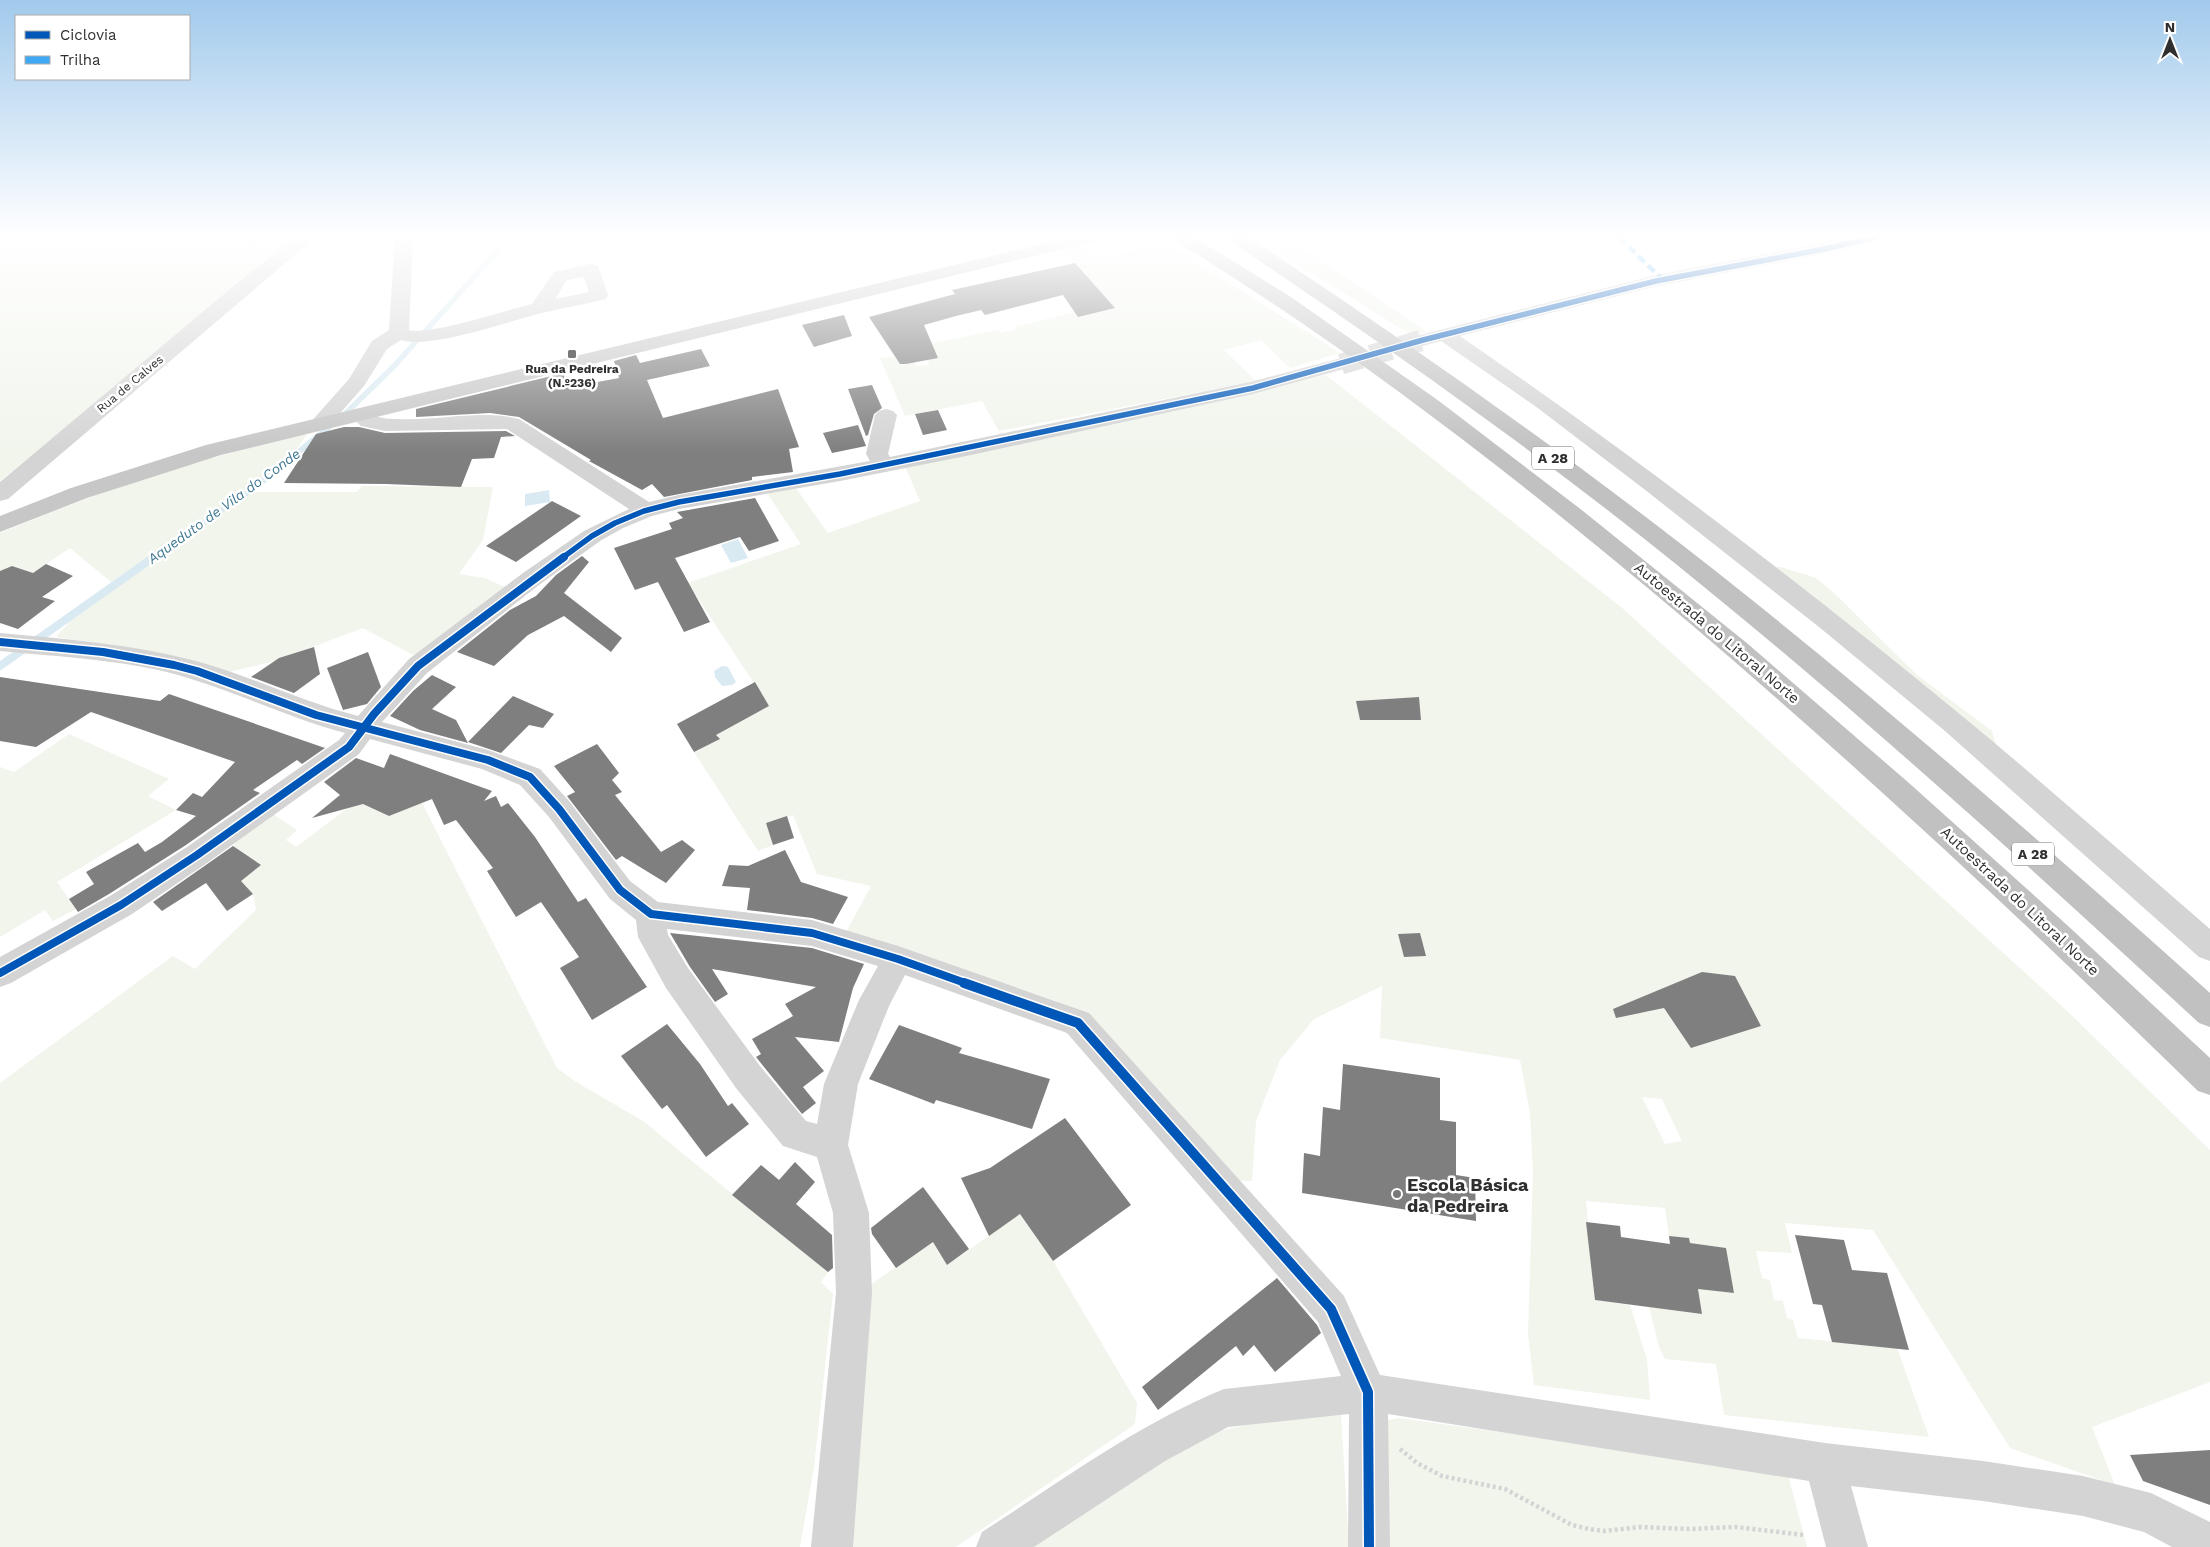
<svg xmlns="http://www.w3.org/2000/svg" width="2210" height="1547" viewBox="0 0 2210 1547" font-family="'Work Sans',sans-serif">
	<style>
		.green { fill: #f1f5ec; fill-rule: evenodd }
		.water { fill: #daeaf2 }
		.lines { fill: none; stroke-linecap: round; stroke-linejoin: round }
		.stream-far1 { stroke: #daeaf2; stroke-width: 5.5 }
		.stream { stroke: #daeaf2; stroke-width: 8 }
		.building { fill: #7f7f7f }
		.minor-tunnel { stroke: #d5d5d5; stroke-width: 21; stroke-dasharray: 21 10; stroke-linecap: butt }
		.path { stroke: #d4d4d4; stroke-width: 4.5; stroke-dasharray: 3 3; stroke-linecap: butt }
		.minor { fill: #d4d4d4; fill-rule: evenodd }
		.major { fill: #c7c7c7; fill-rule: evenodd }
		.highway { fill: #c1c1c1; fill-rule: evenodd }
		.quiet { stroke: #3fa9f5; stroke-width: 4.5; stroke-dasharray: 9 4.5; stroke-linecap: butt }
		.cycleway-far2-casing { stroke: #fff; stroke-width: 8 }
		.cycleway-far1-casing { stroke: #fff; stroke-width: 11 }
		.cycleway-casing { stroke: #fff; stroke-width: 13 }
		.cycleway-far2 { stroke: #0057b8; stroke-width: 5.5 }
		.cycleway-far1 { stroke: #0057b8; stroke-width: 8 }
		.cycleway { stroke: #0057b8; stroke-width: 10 }
		.poi-dot { fill: #787878; stroke: #fff; stroke-width: 2 }
		.labels { text-anchor: middle; dominant-baseline: central; stroke-width: 5; stroke-linejoin: round; paint-order: stroke }
		.far-poi-label { font-size: 12px; font-weight: bold; fill: #2f2f2f; stroke: #fff }
		.far-street-label { font-size: 12px; fill: #2f2f2f; stroke: #fff }
		.shield { fill: #fff; stroke: #6d6d6d; stroke-width: 1 }
		.shield-label { font-size: 14px; font-weight: bold; fill: #2f2f2f }
		.far-water-label { font-size: 14px; font-style: italic; fill: #3d7791; stroke: #fff }
		.street-label { font-size: 15px; fill: #2f2f2f; stroke: #fff }
		.near-poi-label { font-size: 18px; font-weight: bold; fill: #2f2f2f; stroke: #fff; text-anchor: start }
	</style>
	<rect width="100%" height="100%" fill="#fff"/>
	<g class="green">
		<polygon points="0,237 164,237 221,240 224,237 296,237 188,328 0,481"/>
		<polygon points="1123,237 1156,237 1340,353 1290,368 1261,340 1224,350 1256,381 999,431 982,401 905,416 880,358 895,357 902,366 914,362 916,366 929,365 928,360 932,343 998,330 1001,333 1016,329 1014,327 1075,312 1079,317 1114,308 1062,249 1082,245 1093,257 1136,251"/>
		<polygon points="1253,237 1285,237 1427,332 1413,336"/>
		<path d="M1326,375L1621,607L2064,1008L2210,1150V1382L2092,1427L2115,1485L2010,1448L1873,1230L1785,1223L1792,1253L1756,1251L1762,1278L1770,1280L1774,1300L1783,1301L1787,1318L1793,1320L1798,1338L1897,1348L1929,1437L1724,1415L1716,1364L1665,1359L1659,1347L1649,1307L1702,1314L1698,1289L1734,1293L1725,1248L1690,1243L1689,1238L1669,1236L1665,1208L1586,1201L1595,1300L1630,1305L1647,1360L1650,1400L1534,1385L1528,1334L1533,1173L1530,1113L1520,1060L1380,1038L1382,986L1314,1019L1280,1060L1256,1121L1252,1181L1228,1180L1086,1018L1056,1001L846,932L871,886L817,874L793,815L766,823L773,845L758,851L694,752L719,740L716,735L769,706L688,583L801,544L767,493L795,487L828,533L920,501L904,464ZM1419,697L1421,720H1360L1356,701ZM1419,933L1425,956L1404,957L1398,934ZM1735,976L1761,1026L1691,1048L1664,1008L1643,1013L1633,1001ZM1642,1097L1662,1099L1682,1141L1665,1144Z"/>
		<path d="M307,434L284,468L254,492H357L362,486L493,487L483,540L459,574L484,578L510,589L417,657L363,628L275,661L229,672L131,648L56,637L70,621L141,570L132,568L111,582L70,548L33,573L12,566L0,571V533C100,491 201,458 307,434Z"/>
		<polygon points="1765,567 1781,567 1816,578 1836,595 1917,675 1992,731 1996,745 1989,748"/>
		<polygon points="69,734 169,779 148,796 176,810 57,882 76,909 53,921 45,910 0,937 0,767 14,772"/>
		<polygon points="422,803 557,1068 576,1082 643,1121 828,1272 821,1282 833,1294 814,1467 800,1547 0,1547 0,1083 173,956 195,969 256,910 253,894 241,881 234,847 236,841 273,814 297,830 286,840 296,847 349,807 363,804 389,816"/>
		<polygon points="1020,1214 1053,1261 1137,1403 1135,1424 956,1547 846,1547 867,1287 933,1242 947,1265"/>
		<polygon points="1341,1415 1349,1547 1028,1547 1145,1467 1220,1431 1261,1421"/>
		<polygon points="1398,1418 1787,1471 1807,1547 1376,1547 1388,1420"/>
	</g>
	<g class="water">
		<polygon points="549,490 550,502 525,506 525,494"/>
		<polygon points="738,539 748,558 731,563 721,545"/>
		<polygon points="722,666 728,667 736,682 732,685 722,686 715,677 714,671"/>
	</g>
	<g class="lines">
		<g class="stream-far1">
			<polyline points="343,416 395,365 510,237"/>
			<polyline points="152,558 254,488 334,423"/>
		</g>
		<polyline class="stream" points="0,666 154,557"/>
	</g>
	<g class="building">
		<polygon points="1075,263 1115,308 1078,317 1063,295 985,315 981,310 956,316 924,325 938,358 906,364 900,364 869,317 955,294 952,290"/>
		<polygon points="844,315 852,336 814,347 802,325"/>
		<polygon points="701,349 710,366 647,380 663,418 778,389 799,447 789,449 793,472 752,477 752,480 664,497 652,484 642,490 589,461 591,460 519,417 490,413 416,417 416,409 564,373 565,388 619,378 614,361 636,355 640,363"/>
		<polygon points="872,385 882,408 874,414 868,435 866,436 848,389"/>
		<polygon points="938,410 947,430 923,435 915,414"/>
		<polygon points="858,425 866,446 832,453 823,433"/>
		<polygon points="344,427 359,427 385,433 506,431 515,436 501,437 494,458 472,459 461,487 386,484 284,483 316,434"/>
		<polygon points="755,498 779,541 749,551 740,537 675,558 710,622 684,632 658,582 635,590 614,548 672,529 669,523 683,518 677,512"/>
		<polygon points="552,501 581,516 516,562 486,546"/>
		<polygon points="582,556 589,562 564,593 622,638 611,652 564,616 528,635 494,666 457,652 510,610 536,596 556,575"/>
		<polygon points="46,564 73,576 42,597 55,601 18,629 0,623 0,571 12,566 33,573"/>
		<polygon points="314,647 320,674 294,693 251,677 279,658"/>
		<polygon points="368,652 381,687 367,704 343,710 327,668"/>
		<polygon points="432,675 456,687 432,709 456,720 468,743 420,730 390,716 413,691"/>
		<polygon points="0,677 160,701 169,694 325,748 302,764 297,760 253,790 260,793 186,845 109,894 78,912 69,899 94,884 86,872 138,843 145,852 162,842 196,816 176,810 193,793 202,797 235,762 91,712 36,747 0,741"/>
		<polygon points="755,682 769,706 716,735 720,739 694,752 677,724"/>
		<polygon points="513,696 554,714 543,728 529,725 501,753 468,742"/>
		<polygon points="1419,697 1421,720 1360,720 1356,701"/>
		<polygon points="597,744 619,773 612,780 622,792 615,795 661,852 682,840 695,850 666,883 622,856 616,860 567,796 575,792 554,766"/>
		<polygon points="390,754 492,791 484,801 496,796 501,807 508,803 535,837 578,902 586,898 647,987 592,1020 560,968 579,957 541,902 516,917 487,871 493,868 456,820 444,825 432,799 389,816 363,804 312,818 340,795 324,782 356,758 384,768"/>
		<polygon points="787,816 794,838 773,845 766,823"/>
		<polygon points="233,846 261,865 241,881 253,894 227,911 206,883 162,911 153,902"/>
		<polygon points="785,850 801,882 848,897 833,924 812,918 747,910 750,888 722,886 729,865 748,866"/>
		<polygon points="670,933 812,948 864,964 853,988 839,1042 795,1037 824,1071 803,1087 816,1103 802,1114 756,1057 761,1054 752,1039 793,1016 785,1004 816,987 712,969 728,994 715,1002 690,967"/>
		<polygon points="1420,933 1426,956 1404,957 1398,934"/>
		<polygon points="1702,972 1735,976 1761,1026 1691,1048 1664,1008 1616,1018 1613,1009"/>
		<polygon points="667,1024 700,1064 728,1106 732,1103 749,1124 706,1157 667,1105 662,1109 621,1056"/>
		<polygon points="899,1025 962,1048 959,1053 1050,1079 1032,1129 936,1100 934,1104 869,1079"/>
		<polygon points="1343,1064 1440,1078 1440,1120 1456,1122 1456,1175 1475,1178 1476,1221 1302,1193 1304,1153 1320,1156 1323,1107 1340,1110"/>
		<polygon points="1065,1118 1131,1205 1053,1261 1020,1214 989,1236 961,1178 990,1168"/>
		<polygon points="795,1162 815,1182 796,1204 832,1235 833,1268 828,1272 732,1195 761,1165 779,1180"/>
		<polygon points="923,1187 969,1249 947,1265 933,1242 896,1268 872,1234 871,1228"/>
		<polygon points="1586,1222 1620,1226 1621,1237 1670,1244 1669,1236 1689,1238 1690,1243 1726,1248 1734,1293 1698,1289 1702,1314 1595,1300"/>
		<polygon points="1795,1235 1844,1240 1852,1270 1887,1273 1909,1350 1832,1342 1822,1305 1813,1304"/>
		<polygon points="1277,1278 1317,1325 1321,1333 1275,1372 1254,1345 1243,1356 1236,1346 1158,1410 1142,1387"/>
		<polygon points="2210,1450 2210,1505 2143,1481 2130,1455"/>
	</g>
	<g class="lines">
		<polyline class="minor-tunnel" points="1341,364 1423,340"/>
		<polyline class="path" points="1400,1449 1417,1463 1442,1476 1505,1489 1572,1525 1589,1529 1604,1531 1640,1527 1690,1529 1736,1527 1804,1535"/>
		<g class="minor">
			<polygon points="296,237 316,237 8,499 0,501 0,482 236,284"/>
			<path d="M395,237H413L409,330C428,336 508,310 532,304L554,272L591,264L598,266L608,295L606,299C583,305 561,308 538,314C506,322 430,349 401,340L387,349L364,386L327,428L320,430L313,428L309,424L349,379L372,341L389,330ZM584,277L589,292L555,299L567,280Z"/>
			<path d="M1853,237H1884L1881,241L1824,254L1657,286L1460,336C1633,455 1801,583 1962,716C2046,785 2128,858 2210,929V961L2199,957L1945,731L1819,627L1644,489L1535,406L1441,341L1423,346L1416,344L1413,340L1416,336L1656,275Z"/>
			<path d="M1341,358L1348,360L1351,364L1348,368L1253,394L971,455L840,481L679,509L652,516L623,528L600,541L539,585L427,673L382,722L488,750L540,769L569,801L630,881L658,902L812,920L898,946L1089,1013L1344,1296L1380,1375L1825,1443L1983,1461L2083,1476L2151,1493L2210,1522V1547H2172L2144,1532L2083,1516L1983,1501L1851,1486L1868,1547H1826L1809,1481L1388,1414L1390,1547H1348L1349,1414L1228,1427L1165,1461L1034,1547H976L982,1532C1060,1482 1138,1424 1224,1389L1341,1376L1318,1322L1067,1033L905,975L889,1006L858,1084L848,1145L869,1213L872,1293L853,1547H811L836,1293L833,1213L817,1157L783,1146L736,1088L666,988L638,937L636,920L610,899L549,817L520,785L482,769L370,739L359,754L207,863L132,914L11,983L0,987V957L110,896L187,847L339,740L345,733C292,719 243,695 191,679C133,660 61,657 0,651V633C66,639 132,644 196,661C251,676 302,702 358,716L409,659L523,573L584,531L629,509L507,429L385,431L361,426L348,414L352,410C364,407 366,412 376,416C383,419 392,419 399,419C438,421 481,409 519,419L649,502L679,495L870,461L866,454L875,415L879,411L886,409L893,411L897,415L888,454L890,457L1250,382ZM667,929L812,946L878,966L859,1000L824,1084L817,1124L806,1121L760,1066L688,968L668,935Z"/>
		</g>
		<polygon class="major" points="1070,237 1100,237 1097,241 1091,242 221,455 87,498 0,532 0,516 71,488 206,445"/>
		<g class="highway">
			<path d="M1173,237H1194L1291,297L1439,401L1583,511L1748,644L1909,783L2067,925L2210,1058V1095L2198,1091C2006,904 1811,721 1603,551C1467,439 1326,334 1176,241Z"/>
			<path d="M1227,237H1248C1386,328 1523,423 1655,524C1847,671 2029,831 2210,993V1027L2199,1023C2018,856 1835,690 1642,537C1509,432 1370,335 1230,241Z"/>
		</g>
		<polyline class="quiet" points="1619,237 1663,280"/>
		<g class="cycleway-far2-casing">
			<polyline id="cycleway-far2" points="562,558 592,536 615,523 644,511 679,502 840,474 1253,388 1423,340 1656,281 1824,249 1875,237"/>
		</g>
		<g class="cycleway-far1-casing">
			<g id="cycleway-far1">
				<polyline points="0,642 103,652 174,665 197,671 316,715 488,760 530,777 559,809 620,890 651,914 812,933 898,959 968,984"/>
				<polyline points="0,973 121,905 197,855 349,747 374,714 418,666 564,557"/>
			</g>
		</g>
		<g class="cycleway-casing">
			<polyline id="cycleway" points="964,983 1078,1023 1331,1309 1368,1392 1369,1547"/>
		</g>
		<use href="#cycleway-far2" class="cycleway-far2"/>
		<use href="#cycleway-far1" class="cycleway-far1"/>
		<use href="#cycleway" class="cycleway"/>
	</g>
	<linearGradient id="sky" x2="0" y2="1"><stop stop-color="#a2caec"/><stop offset="0.52" stop-color="#fff"/><stop offset="1" stop-color="#fff" stop-opacity="0"/></linearGradient>
	<rect width="2210" height="453" fill="url(#sky)"/>
	<g class="poi-dot">
		<rect x="567" y="349" width="10" height="10" rx="2.5"/>
		<circle cx="1397" cy="1194" r="5"/>
	</g>
	<g class="labels">
		<g class="far-poi-label">
			<text x="572" y="369">Rua da Pedreira<tspan x="572" dy="14">(N.º236)</tspan></text>
		</g>
		<g class="far-street-label">
			<text transform="translate(130 384) rotate(-40)">Rua de Calves</text>
		</g>
		<g class="shield">
			<rect x="1532" y="446.5" width="42" height="23" rx="4"/>
			<rect x="2012" y="842.5" width="42" height="23" rx="4"/>
		</g>
		<g class="shield-label">
			<text x="1553" y="458">A 28</text>
			<text x="2033" y="854">A 28</text>
		</g>
		<g class="far-water-label">
			<text transform="translate(224 506) rotate(-36)">Aqueduto de Vila do Conde</text>
		</g>
		<g class="street-label">
			<text transform="translate(1717 633) rotate(40)">Autoestrada do Litoral Norte</text>
			<text transform="translate(2020 901) rotate(43)">Autoestrada do Litoral Norte</text>
		</g>
		<g class="near-poi-label">
			<text x="1407" y="1184">Escola Básica<tspan x="1407" dy="21">da Pedreira</tspan></text>
		</g>
	</g>
	<rect x="15" y="15" width="175" height="65" fill="#ffffff" stroke="#acacac"/>
	<rect x="25" y="31" width="25" height="8" fill="#0057b8" stroke="#acacac"/>
	<text x="60" y="40" font-size="15" fill="#2f2f2f">Ciclovia</text>
	<rect x="25" y="56" width="25" height="8" fill="#3fa9f5" stroke="#acacac"/>
	<text x="60" y="65" font-size="15" fill="#2f2f2f">Trilha</text>
	<g transform="translate(2170 40)" stroke="#ffffff" stroke-width="4" paint-order="stroke">
	<path d="M0-4L9 19L0 12L-9 19Z" fill="#2f2f2f"/>
	<text y="-8" font-size="14" font-weight="bold" text-anchor="middle" fill="#2f2f2f">N</text>
	</g>
</svg>
